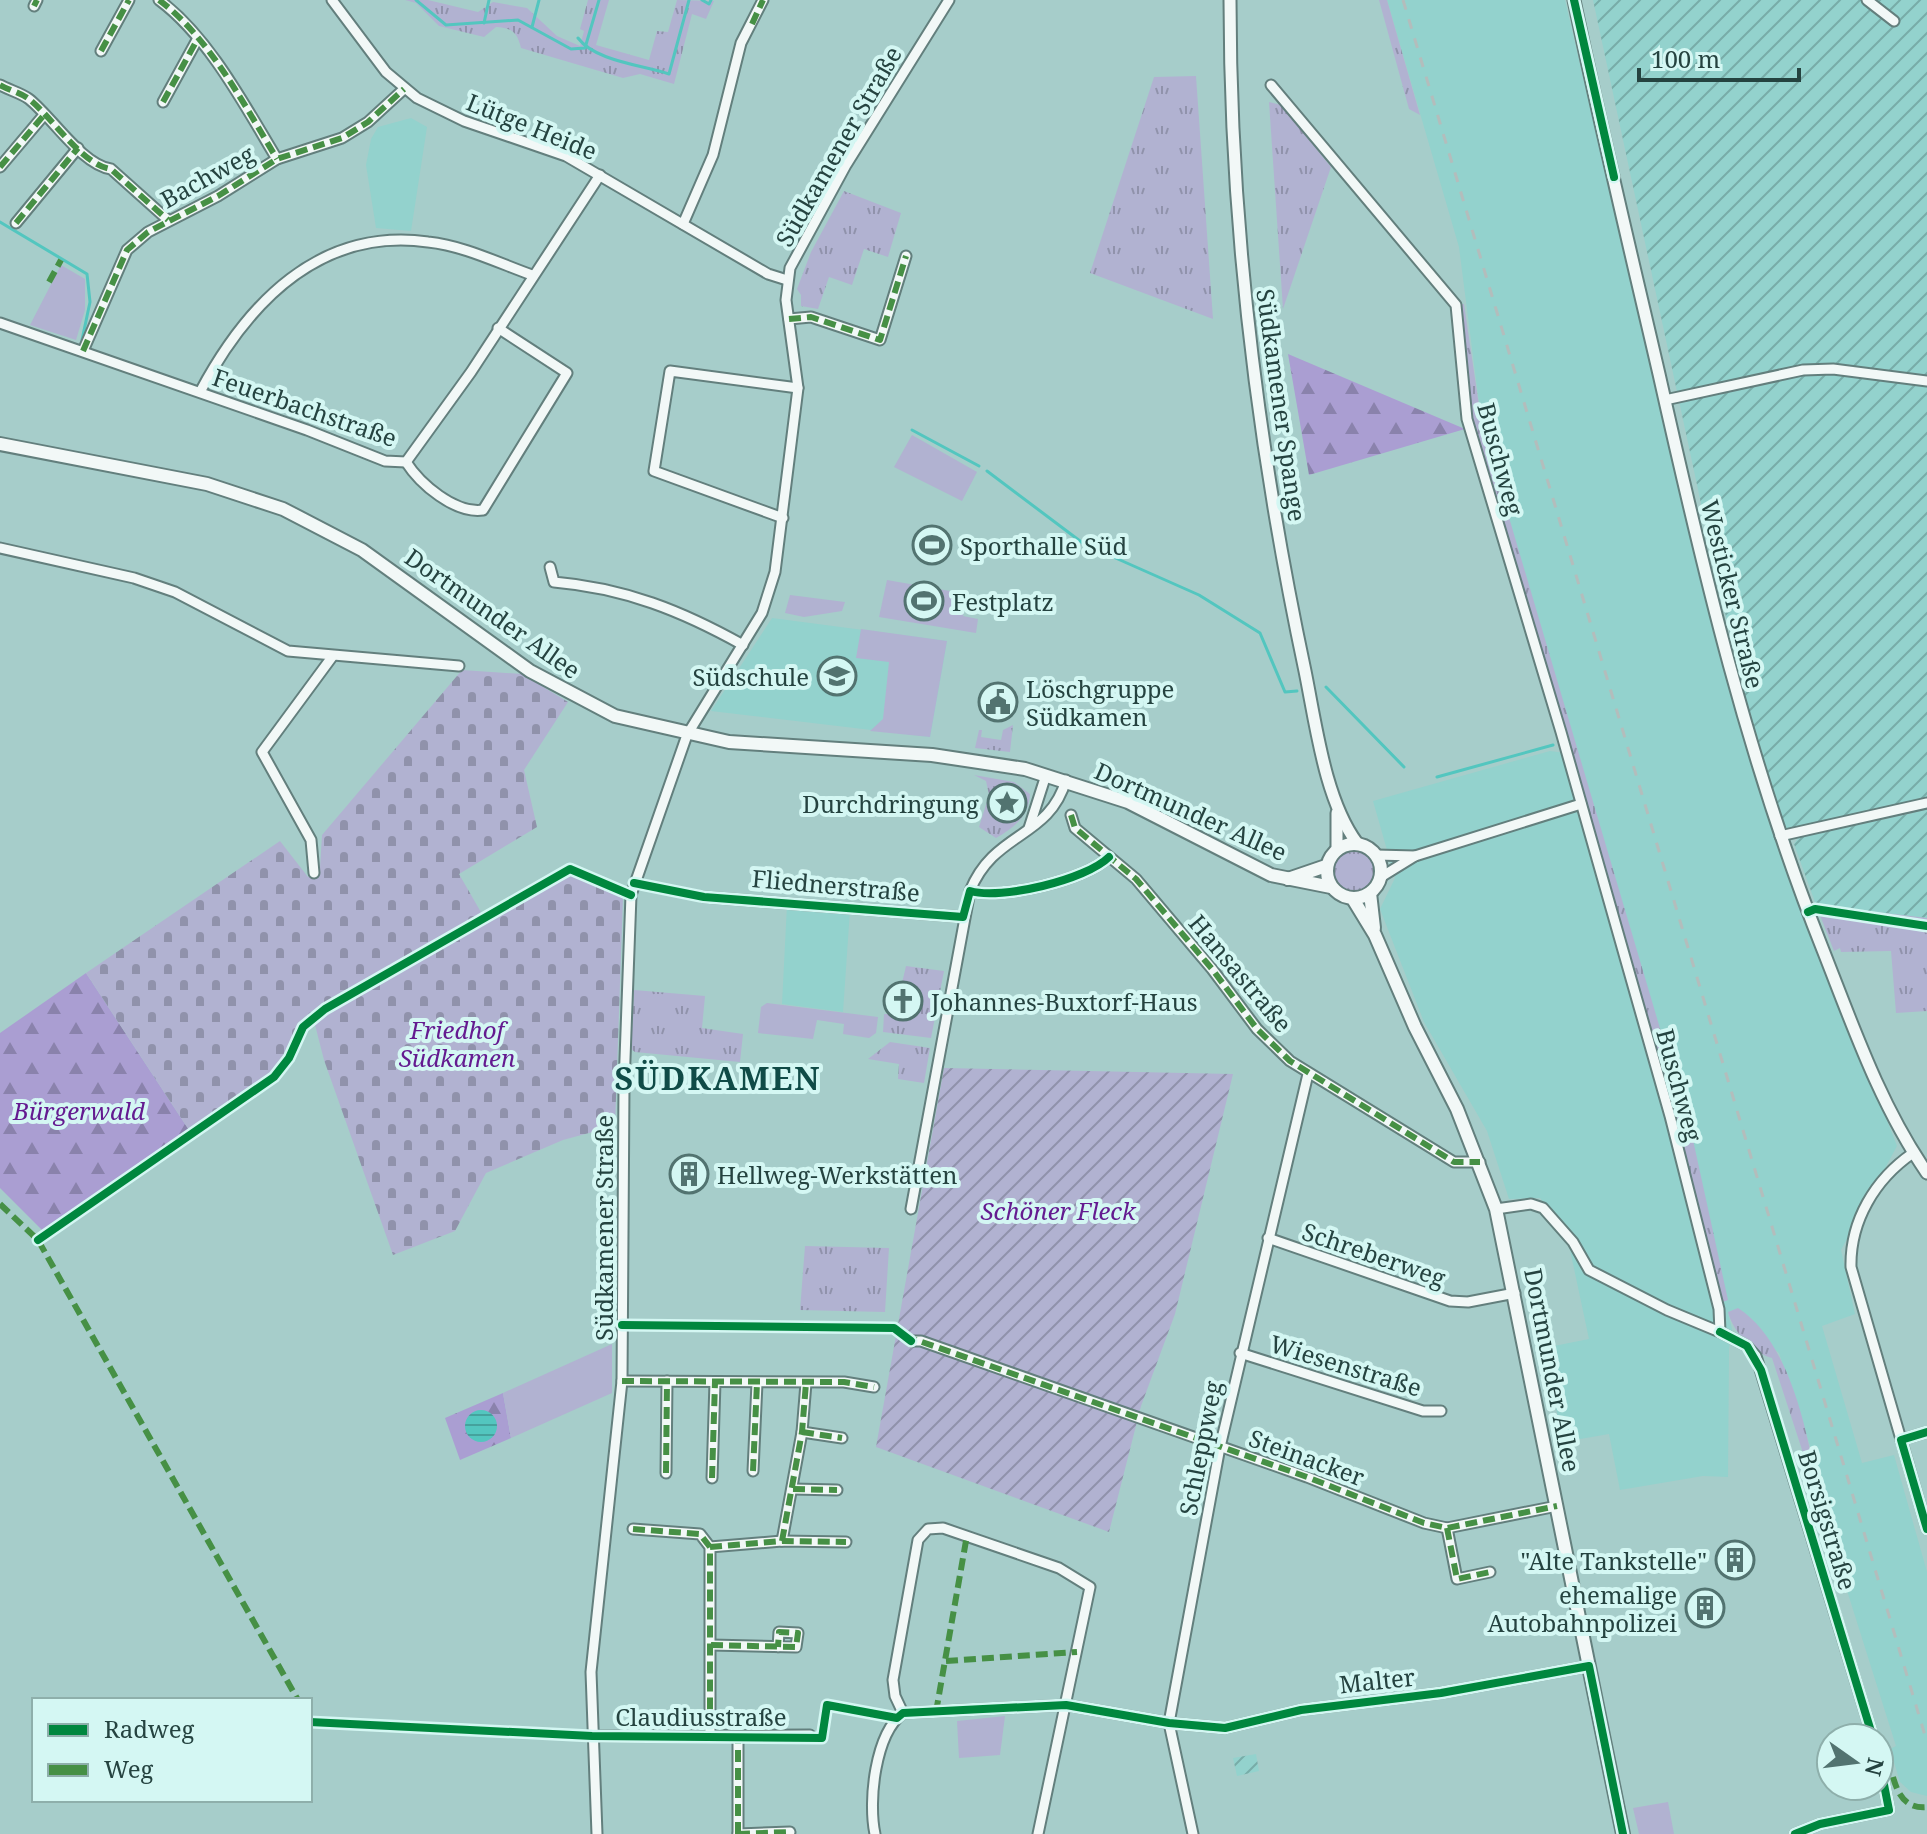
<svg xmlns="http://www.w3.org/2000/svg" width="1927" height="1834" viewBox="0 0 1927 1834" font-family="'Noto Serif',serif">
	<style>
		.built { fill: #93d2cd }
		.industrial { fill: url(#industrial-furrows) }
		.grass { fill: url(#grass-tufts) }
		.forest { fill: url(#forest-firs) }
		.cemetery { fill: url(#cemetery-stones) }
		.park { fill: #b1b2d1 }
		.garden { fill: url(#garden-furrows) }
		.water { fill: url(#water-rules) }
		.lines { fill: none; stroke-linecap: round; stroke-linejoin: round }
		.stream { stroke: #53c6bf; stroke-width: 3 }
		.minor-casing { stroke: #637f7d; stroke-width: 13 }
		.tertiary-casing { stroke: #637f7d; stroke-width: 15 }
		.secondary-casing { stroke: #637f7d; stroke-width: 16 }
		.minor { stroke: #f2f8f7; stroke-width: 9 }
		.tertiary { stroke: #f2f8f7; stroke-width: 11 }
		.secondary { stroke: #f2f8f7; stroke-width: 12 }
		.rail { stroke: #b3bdbc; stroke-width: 3; stroke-dasharray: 10 10; stroke-linecap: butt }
		.quiet { stroke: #469045; stroke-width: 6; stroke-dasharray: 12 6; stroke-linecap: butt }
		.cycleway-casing { stroke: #d4f7f3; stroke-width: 13 }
		.cycleway { stroke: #00873e; stroke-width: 8 }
		.labels { text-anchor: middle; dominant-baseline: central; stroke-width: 8; stroke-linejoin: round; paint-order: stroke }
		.street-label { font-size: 24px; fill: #254340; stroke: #d4f7f3 }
		.poi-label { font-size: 24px; fill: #254340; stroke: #d4f7f3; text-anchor: start }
		.park-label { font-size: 24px; font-style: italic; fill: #641b90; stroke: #d4f7f3 }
		.district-label { font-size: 32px; font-weight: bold; letter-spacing: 2px; fill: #104b47; stroke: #d4f7f3 }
	</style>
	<defs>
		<pattern id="industrial-furrows" width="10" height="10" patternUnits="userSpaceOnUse" patternTransform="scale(2)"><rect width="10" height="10" fill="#93d2cd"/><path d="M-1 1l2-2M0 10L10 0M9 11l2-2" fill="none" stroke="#78aca8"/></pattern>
		<pattern id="grass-tufts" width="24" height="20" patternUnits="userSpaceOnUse" patternTransform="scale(2)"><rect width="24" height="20" fill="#b1b2d1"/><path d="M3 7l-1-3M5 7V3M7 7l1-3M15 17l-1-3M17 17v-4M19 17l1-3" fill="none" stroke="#9092ab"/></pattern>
		<pattern id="forest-firs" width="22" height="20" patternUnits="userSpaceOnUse" patternTransform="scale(2)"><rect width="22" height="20" fill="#aa9ed2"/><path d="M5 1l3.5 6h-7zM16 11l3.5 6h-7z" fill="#8a82ac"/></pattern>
		<pattern id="cemetery-stones" width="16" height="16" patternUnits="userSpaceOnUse" patternTransform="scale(2)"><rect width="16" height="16" fill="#b1b2d1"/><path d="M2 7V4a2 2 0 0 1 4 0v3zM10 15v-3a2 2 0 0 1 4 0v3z" fill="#9092ab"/></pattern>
		<pattern id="garden-furrows" width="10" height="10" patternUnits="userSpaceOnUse" patternTransform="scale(2)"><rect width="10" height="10" fill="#b1b2d1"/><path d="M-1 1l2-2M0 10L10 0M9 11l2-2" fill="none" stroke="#9092ab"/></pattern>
		<pattern id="water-rules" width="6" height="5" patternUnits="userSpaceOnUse" patternTransform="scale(2)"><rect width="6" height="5" fill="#53c6bf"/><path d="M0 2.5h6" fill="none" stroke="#45a29d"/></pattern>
	</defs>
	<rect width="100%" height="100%" fill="#a6cdca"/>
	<g class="built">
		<polygon points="1387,0 1565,0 1664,424 1754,776 1897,1146 1841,1250 1855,1314 1822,1326 1862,1463 1894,1455 1927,1572 1927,1796 1911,1792 1900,1782 1890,1749 1896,1746 1821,1508 1811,1449 1779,1353 1728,1313 1732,1329 1729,1349 1728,1477 1703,1476 1620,1490 1609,1434 1563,1442 1544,1348 1589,1339 1569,1245 1573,1238 1540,1198 1509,1199 1487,1131 1424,1022 1380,909 1395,878 1373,801 1550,751 1573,754 1687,1161 1698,1219 1728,1300 1482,426 1459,247"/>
		<polygon points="411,118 427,127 411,231 376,228 366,165 371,139 378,127"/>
		<polygon points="772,618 947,641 930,737 711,711"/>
		<polygon points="787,905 850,910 843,1012 782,1004"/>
	</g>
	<g class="industrial">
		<polygon points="1593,0 1927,0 1927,918 1816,905 1794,844 1799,837 1913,813 1912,805 1784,832 1761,761 1720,592"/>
		<polygon points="1256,1754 1259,1771 1237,1776 1233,1758"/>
	</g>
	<g class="grass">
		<path d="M405,0H428L478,12L493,2L527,8L557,36L580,46L584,31L580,29L588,0H609L596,45L649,60L657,31L668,32L677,0L714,1L706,19L692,14L674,84L640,74L623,78L521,48C517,32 512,28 496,27L484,37L439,26L416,3Z"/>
		<polygon points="1379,0 1387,0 1420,115 1409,109"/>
		<polygon points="1196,76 1213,319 1090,273 1154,77"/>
		<polygon points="1269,102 1281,105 1331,167 1283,309"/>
		<polygon points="844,191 901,213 888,257 864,249 852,285 829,277 818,309 801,306 801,295 797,289 811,252"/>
		<polygon points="1464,304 1482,426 1693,1140 1728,1300 1723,1302 1698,1219 1687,1161 1608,875 1472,427 1459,305"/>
		<polygon points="1013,725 1010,752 975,748 979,730 982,730 981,737 1001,740 1003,730"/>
		<path d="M974,775L1014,782L1030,794C1029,816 1014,828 996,838L979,827L989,795L986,781Z"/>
		<circle cx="1354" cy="871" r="21"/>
		<polygon points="1816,905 1927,918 1927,1011 1896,1013 1891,951 1841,952 1840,948 1834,951"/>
		<polygon points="906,966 944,971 931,1038 883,1032 884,1014 901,1014 902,1019 909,1020 915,1015 916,990 902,983"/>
		<polygon points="634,990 705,996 702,1028 743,1034 740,1062 635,1052 631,1049"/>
		<polygon points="890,1042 930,1048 924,1083 898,1079 899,1064 868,1059"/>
		<polygon points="805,1246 889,1248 885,1312 800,1310"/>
		<path d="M1738,1308C1794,1344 1810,1446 1821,1508L1772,1358C1753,1353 1733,1332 1728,1312Z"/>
	</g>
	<g class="forest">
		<polygon points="1288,354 1465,429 1309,475"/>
		<polygon points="86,973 189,1130 44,1232 0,1188 0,1033"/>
		<polygon points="503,1393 511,1438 460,1460 445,1418"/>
	</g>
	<path class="cemetery" d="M462,670L522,674L568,702L524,770L537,827L459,874L482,914L561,871L623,897L615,1126L563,1140L486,1173L455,1231L393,1255L324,1060L314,1021L298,1030C285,1077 227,1104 189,1130L86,973L280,841L308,877L320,868L322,835Z"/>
	<g class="park">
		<polygon points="61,265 85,279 85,310 76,340 30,325"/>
		<polygon points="912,435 977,472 962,501 894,467"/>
		<polygon points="887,580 967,594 963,616 978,619 976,633 879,617"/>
		<polygon points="790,595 845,602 842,611 804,617 785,613"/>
		<polygon points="861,629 947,641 930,737 870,731 883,719 889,662 856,658"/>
		<polygon points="767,1003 878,1017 876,1033 869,1038 843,1034 844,1024 817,1020 813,1039 758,1033 761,1007"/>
		<polygon points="612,1344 612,1393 511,1438 503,1393"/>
		<polygon points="1005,1716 1000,1755 959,1758 957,1721"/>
		<polygon points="1668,1802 1674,1834 1639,1834 1633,1808"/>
	</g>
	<polygon class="garden" points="944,1068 1233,1074 1175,1314 1141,1406 1109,1532 876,1447"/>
	<circle class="water" cx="481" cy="1426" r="16"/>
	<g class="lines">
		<g class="stream">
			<polyline points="416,0 446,25 518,20 571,49 585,48 599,0"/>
			<polyline points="702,0 709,4 711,0"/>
			<polyline points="484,23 489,0"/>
			<polyline points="532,27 539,0"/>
			<path d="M578,38C595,61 642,65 669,74L689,0"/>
			<polyline points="0,222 87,274 90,302 82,340"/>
			<polyline points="912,430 979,466"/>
			<polyline points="987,471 1084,544 1199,595 1260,633 1285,692 1297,691"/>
			<polyline points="1326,687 1404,767"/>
			<polyline points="1437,777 1553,745"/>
		</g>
		<g class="minor-casing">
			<g id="minor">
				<path d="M159,0C209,37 245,106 277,159"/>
				<polyline points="332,0 386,72 417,98 464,121 566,156 768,274 787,280"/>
				<polyline points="1867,0 1894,21"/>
				<polyline points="34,6 37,0"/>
				<polyline points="101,51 129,0"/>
				<path d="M0,85C9,90 21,93 29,99C52,117 82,165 111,169L168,220"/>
				<polyline points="1271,85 1456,305 1467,419 1561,732 1670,1116 1719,1309 1720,1332"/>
				<polyline points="163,102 197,40"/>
				<polyline points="0,167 44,115"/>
				<polyline points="16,223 78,148"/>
				<polyline points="683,224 713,155 741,43 763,0"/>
				<polyline points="789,319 811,317 880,340 906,256"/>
				<polyline points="0,323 307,430 385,461 406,462 471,372 600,175"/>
				<polyline points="83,351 127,250 148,232 218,196 277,159 342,138 368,122 404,89"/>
				<path d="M200,392C247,304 319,227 428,242C465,246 498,263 532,275"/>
				<polyline points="1665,400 1803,370 1833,369 1927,381"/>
				<path d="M406,462C420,484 455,514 483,510L567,373L498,328"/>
				<polyline points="783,518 654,471 670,371 798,388"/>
				<polyline points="0,548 134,578 175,592 288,651 459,666"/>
				<path d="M550,567L554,582C625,588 682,611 743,645"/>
				<polyline points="1071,815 1075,828 1136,879 1212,969 1257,1029 1290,1061 1454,1162 1480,1162"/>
				<polyline points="1029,828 1046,775"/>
				<polyline points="1780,836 1927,803"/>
				<polyline points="1376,855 1415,856"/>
				<polyline points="314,873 311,840 262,752 332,657"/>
				<polyline points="1381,877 1415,856 1581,804"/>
				<path d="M970,891C1001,900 1086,880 1109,857"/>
				<polyline points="704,897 963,917"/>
				<path d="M1913,1153C1875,1179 1850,1221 1851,1267L1927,1529"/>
				<path d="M911,1209L970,891C994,831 1049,839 1066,780"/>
				<polyline points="1496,1209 1531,1204 1543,1208 1573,1242 1589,1270 1667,1310 1720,1332 1747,1346 1756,1356 1873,1738"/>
				<polyline points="1268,1238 1450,1301 1468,1302 1515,1293"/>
				<polyline points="911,1341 921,1341 1307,1477 1424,1523 1447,1528 1557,1506"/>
				<polyline points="1240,1353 1423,1411 1441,1411"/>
				<polyline points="622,1381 844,1382 874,1387"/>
				<polyline points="802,1432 842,1438"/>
				<polyline points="1901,1440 1927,1432"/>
				<polyline points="753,1471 757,1383"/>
				<polyline points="666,1473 667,1381"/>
				<polyline points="712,1478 715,1382"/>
				<polyline points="793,1489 837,1490"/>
				<polyline points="1447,1528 1457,1579 1490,1572"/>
				<polyline points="633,1529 700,1534 710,1547 710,1735"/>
				<polyline points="782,1541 802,1432 806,1383"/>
				<polyline points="710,1547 782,1541 846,1542"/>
				<polyline points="711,1645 796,1647 798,1633 779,1632 778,1647"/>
				<polyline points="903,1713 895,1696 893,1680 918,1540 928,1529 943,1528 1059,1568 1090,1587 1038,1834"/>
				<polyline points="592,1736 810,1735"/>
				<polyline points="597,1834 591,1672 622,1381 624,1086 631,895 687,735 762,613 775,572 798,388 786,300 790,268 846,165 949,0"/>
				<polyline points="738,1834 738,1737"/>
				<polyline points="738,1834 790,1832"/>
				<path d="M875,1834C868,1801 875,1734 903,1713L1066,1705L1169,1723L1225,1728L1301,1710L1441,1693L1589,1666"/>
				<polyline points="1193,1834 1169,1723 1220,1447 1308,1074"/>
				<polyline points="1795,1834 1820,1824 1889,1810 1879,1759"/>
			</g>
		</g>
		<g class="tertiary-casing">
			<g id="tertiary">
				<path d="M1230,0C1230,226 1258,450 1305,671C1316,725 1325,800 1357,843"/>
				<path d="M1574,0C1600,125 1630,249 1659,374C1703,570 1748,762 1823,950C1853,1026 1880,1105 1927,1173"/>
				<polyline points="1337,849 1337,813"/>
			</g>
		</g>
		<g class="secondary-casing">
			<g id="secondary">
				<polyline points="0,444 207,484 283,509 362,550 530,671 615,716 729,742 932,755 1025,769 1128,802 1271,875 1331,887"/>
				<circle cx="1354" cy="871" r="27"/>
				<polyline points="1288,879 1326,866"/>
				<polyline points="1370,893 1374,928"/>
				<polyline points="1353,899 1375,935 1415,1027 1457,1109 1496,1209 1623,1834"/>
			</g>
		</g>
		<use href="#minor" class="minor"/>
		<use href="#tertiary" class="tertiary"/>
		<use href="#secondary" class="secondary"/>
		<polyline class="rail" points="1403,0 1927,1742"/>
		<g class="quiet">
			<path d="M159,0C209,37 245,106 277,159"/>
			<polyline points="34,6 37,0"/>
			<polyline points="752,24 763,0"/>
			<polyline points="101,51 129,0"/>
			<path d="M0,85C9,90 21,93 29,99C52,117 82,165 111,169L168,220"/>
			<polyline points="163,102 197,40"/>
			<polyline points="0,167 44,115"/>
			<polyline points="16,223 78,148"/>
			<polyline points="49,282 61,260"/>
			<polyline points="789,319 811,317 880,340 906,256"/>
			<polyline points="83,351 127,250 148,232 218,196 277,159 342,138 368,122 404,89"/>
			<polyline points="1071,815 1075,828 1136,879 1212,969 1257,1029 1290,1061 1454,1162 1480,1162"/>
			<polyline points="0,1204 38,1240 298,1700"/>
			<polyline points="905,1336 1307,1477 1424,1523 1447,1528 1557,1506"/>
			<polyline points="622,1381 844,1382 874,1387"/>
			<polyline points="802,1432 842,1438"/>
			<polyline points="753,1471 757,1383"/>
			<polyline points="666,1473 667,1381"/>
			<polyline points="712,1478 715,1382"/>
			<polyline points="793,1489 837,1490"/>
			<polyline points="1447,1528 1457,1579 1490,1572"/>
			<polyline points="633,1529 700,1534 710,1547 710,1735"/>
			<polyline points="782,1541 802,1432 806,1383"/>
			<polyline points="710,1547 782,1541 846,1542"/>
			<polyline points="711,1645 796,1647 798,1633 779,1632 778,1647"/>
			<polyline points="946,1661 1077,1652"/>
			<polyline points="936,1712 967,1535"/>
			<path d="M1893,1777C1898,1795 1906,1809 1927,1807"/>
			<polyline points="738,1834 738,1737"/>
			<polyline points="738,1834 790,1832"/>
		</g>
		<g class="cycleway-casing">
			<g id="cycleway">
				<polyline points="1574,0 1614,177"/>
				<path d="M634,883L704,897L963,917L970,891C1001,900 1086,880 1109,857"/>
				<polyline points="1808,912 1815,909 1927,926"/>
				<polyline points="38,1240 274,1077 289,1058 303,1027 325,1009 570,869 631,895"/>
				<polyline points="622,1325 894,1328 911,1341"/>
				<polyline points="1720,1332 1747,1346 1761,1370 1873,1738"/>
				<polyline points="1927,1432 1901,1440 1927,1529"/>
				<polyline points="310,1722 592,1736 822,1738 827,1705 897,1718 903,1713 1066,1705 1169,1723 1225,1728 1301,1710 1441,1693 1589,1666 1623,1834"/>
				<polyline points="1795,1834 1820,1824 1889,1810 1879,1759"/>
			</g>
		</g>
		<use href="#cycleway" class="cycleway"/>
	</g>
	<defs>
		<g id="stadium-ring" transform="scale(2)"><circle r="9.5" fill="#d4f7f3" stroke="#527370" stroke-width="1.5"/><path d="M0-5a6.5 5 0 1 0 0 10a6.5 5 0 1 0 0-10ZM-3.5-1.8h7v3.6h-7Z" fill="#527370"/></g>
		<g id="school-ring" transform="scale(2)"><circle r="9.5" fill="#d4f7f3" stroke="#527370" stroke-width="1.5"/><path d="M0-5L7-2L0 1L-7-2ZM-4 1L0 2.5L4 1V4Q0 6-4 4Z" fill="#527370"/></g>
		<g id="civic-ring" transform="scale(2)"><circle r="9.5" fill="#d4f7f3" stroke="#527370" stroke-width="1.5"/><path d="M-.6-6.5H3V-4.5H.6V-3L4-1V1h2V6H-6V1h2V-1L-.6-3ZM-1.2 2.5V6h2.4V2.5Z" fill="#527370"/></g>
		<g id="sight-ring" transform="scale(2)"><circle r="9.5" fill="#d4f7f3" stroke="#527370" stroke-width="1.5"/><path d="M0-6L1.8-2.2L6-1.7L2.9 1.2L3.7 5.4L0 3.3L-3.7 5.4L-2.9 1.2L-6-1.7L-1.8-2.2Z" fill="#527370"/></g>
		<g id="church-ring" transform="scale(2)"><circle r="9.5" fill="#d4f7f3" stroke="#527370" stroke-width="1.5"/><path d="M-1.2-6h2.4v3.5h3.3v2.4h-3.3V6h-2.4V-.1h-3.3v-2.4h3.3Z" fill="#527370"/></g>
		<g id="building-ring" transform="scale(2)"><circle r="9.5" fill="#d4f7f3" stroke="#527370" stroke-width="1.5"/><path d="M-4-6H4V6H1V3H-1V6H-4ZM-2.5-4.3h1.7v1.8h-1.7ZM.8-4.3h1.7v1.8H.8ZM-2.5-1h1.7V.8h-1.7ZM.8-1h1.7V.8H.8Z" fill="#527370"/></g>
	</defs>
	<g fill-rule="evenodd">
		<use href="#stadium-ring" x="932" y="545"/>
		<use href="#stadium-ring" x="924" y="601"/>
		<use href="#school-ring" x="837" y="676"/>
		<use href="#civic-ring" x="998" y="702"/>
		<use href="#sight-ring" x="1007" y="803"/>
		<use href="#church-ring" x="903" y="1001"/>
		<use href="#building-ring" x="689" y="1174"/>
		<use href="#building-ring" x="1735" y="1560"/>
		<use href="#building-ring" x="1705" y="1608"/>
	</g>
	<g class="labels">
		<g class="street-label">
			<text transform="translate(532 126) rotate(22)">Lütge Heide</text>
			<text transform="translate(838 146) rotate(-60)">Südkamener Straße</text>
			<text transform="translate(207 176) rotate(-29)">Bachweg</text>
			<text transform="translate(1282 405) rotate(82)">Südkamener Spange</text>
			<text transform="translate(305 407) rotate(19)">Feuerbachstraße</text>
			<text transform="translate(1501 459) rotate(75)">Buschweg</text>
			<text transform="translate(1733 594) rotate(76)">Westicker Straße</text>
			<text transform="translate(493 613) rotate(35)">Dortmunder Allee</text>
			<text transform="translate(1191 811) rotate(24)">Dortmunder Allee</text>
			<text transform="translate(836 885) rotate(5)">Fliednerstraße</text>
			<text transform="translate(1241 973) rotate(50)">Hansastraße</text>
			<text transform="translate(1680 1085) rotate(75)">Buschweg</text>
			<text transform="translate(603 1228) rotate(-90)">Südkamener Straße</text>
			<text transform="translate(1374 1254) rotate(19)">Schreberweg</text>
			<text transform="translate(1346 1365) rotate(17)">Wiesenstraße</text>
			<text transform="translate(1553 1370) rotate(79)">Dortmunder Allee</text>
			<text transform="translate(1200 1448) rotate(-79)">Schleppweg</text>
			<text transform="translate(1307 1457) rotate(20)">Steinacker</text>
			<text transform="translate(1828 1520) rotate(73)">Borsigstraße</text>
			<text transform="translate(1377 1680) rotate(-6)">Malter</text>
			<text x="701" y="1716">Claudiusstraße</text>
		</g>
		<g class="poi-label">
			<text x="960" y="545">Sporthalle Süd</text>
			<text x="952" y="601">Festplatz</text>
			<text x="809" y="676" text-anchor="end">Südschule</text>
			<text x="1026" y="688">Löschgruppe<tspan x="1026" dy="28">Südkamen</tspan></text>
			<text x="979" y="803" text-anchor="end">Durchdringung</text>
			<text x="931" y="1001">Johannes-Buxtorf-Haus</text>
			<text x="717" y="1174">Hellweg-Werkstätten</text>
			<text x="1707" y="1560" text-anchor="end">"Alte Tankstelle"</text>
			<text x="1677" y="1594" text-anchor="end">ehemalige<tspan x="1677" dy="28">Autobahnpolizei</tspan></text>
		</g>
		<g class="park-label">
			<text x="457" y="1029">Friedhof<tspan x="457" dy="28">Südkamen</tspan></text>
			<text x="79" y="1110">Bürgerwald</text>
			<text x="1058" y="1210">Schöner Fleck</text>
		</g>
		<g class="district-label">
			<text x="718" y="1077">SÜDKAMEN</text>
		</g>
	</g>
	<rect x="32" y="1698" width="280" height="104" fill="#d4f7f3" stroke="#8eafab" stroke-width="2"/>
	<rect x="48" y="1724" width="40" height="12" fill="#00873e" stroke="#8eafab" stroke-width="2"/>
	<text x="104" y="1738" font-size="24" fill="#254340">Radweg</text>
	<rect x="48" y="1764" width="40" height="12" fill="#469045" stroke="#8eafab" stroke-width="2"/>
	<text x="104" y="1778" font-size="24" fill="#254340">Weg</text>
	<g transform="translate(1855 1762) rotate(104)"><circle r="38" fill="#d4f7f3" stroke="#8eafab" stroke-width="2"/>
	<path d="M0-6L14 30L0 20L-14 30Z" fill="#527370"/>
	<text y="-12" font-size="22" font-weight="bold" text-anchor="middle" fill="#254340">N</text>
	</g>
	<path d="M1639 68v12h160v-12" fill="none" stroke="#254340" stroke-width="4"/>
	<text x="1651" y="68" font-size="24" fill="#254340" stroke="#d4f7f3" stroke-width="6" paint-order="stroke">100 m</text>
</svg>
